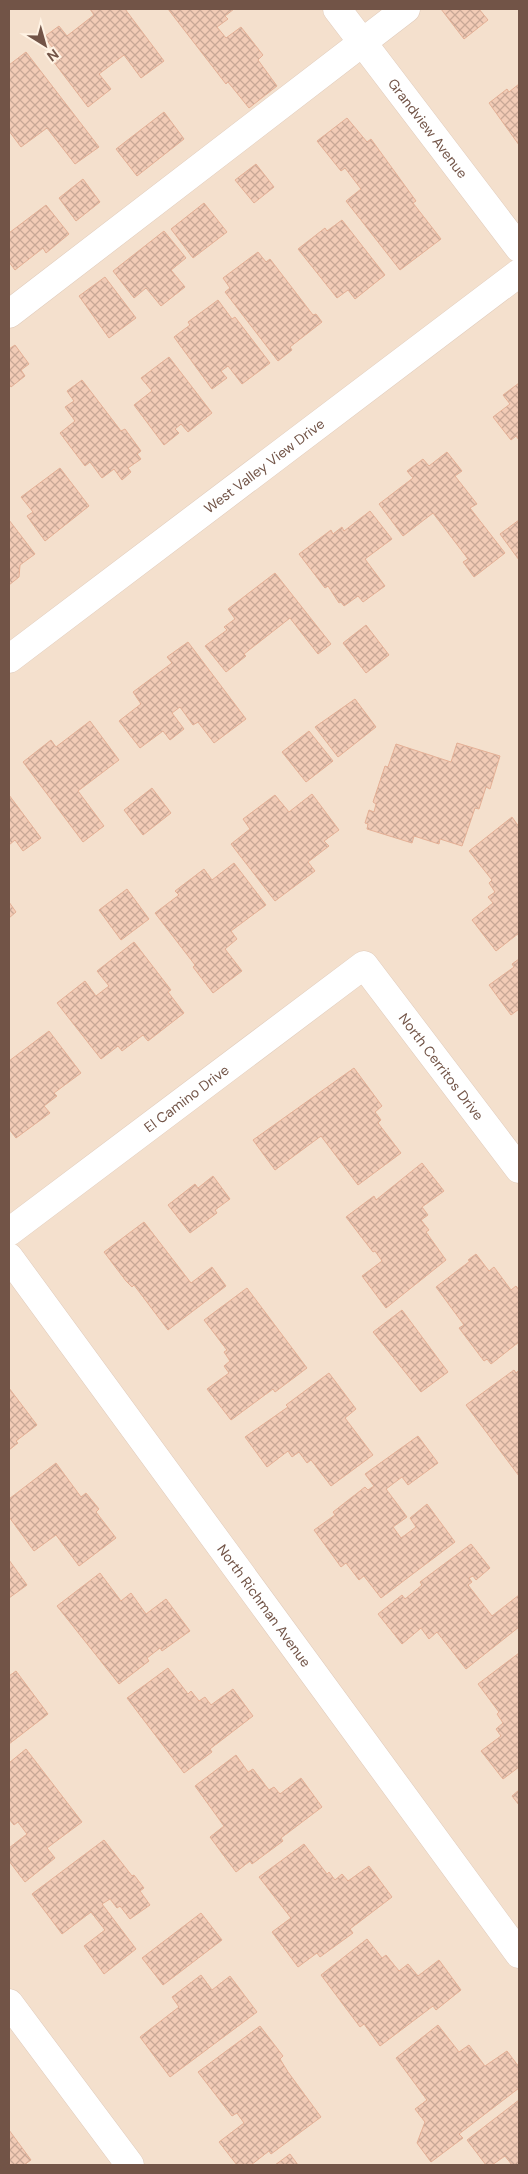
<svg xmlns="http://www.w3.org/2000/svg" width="528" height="2174" viewBox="0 0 528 2174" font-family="'DM Sans',sans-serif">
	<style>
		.residential { fill: #f4e0cd }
		.building { fill: url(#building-cross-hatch); stroke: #e4b096 }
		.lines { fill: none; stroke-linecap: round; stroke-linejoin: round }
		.minor-casing { stroke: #e0cbbb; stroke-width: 29 }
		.minor { stroke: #fff; stroke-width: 28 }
		.labels { text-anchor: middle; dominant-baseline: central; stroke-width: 4.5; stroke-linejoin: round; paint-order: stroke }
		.street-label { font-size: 14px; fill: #725447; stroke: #fff3e4 }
	</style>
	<defs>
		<pattern id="building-cross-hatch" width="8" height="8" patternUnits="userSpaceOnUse" patternTransform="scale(1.25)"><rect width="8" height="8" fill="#f2cbb6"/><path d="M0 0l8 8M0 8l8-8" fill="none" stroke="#c8a796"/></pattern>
	</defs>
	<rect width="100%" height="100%" fill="#fcefde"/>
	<rect class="residential" x="9" y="9" width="510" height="2156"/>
	<g class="building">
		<polygon points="90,9 125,9 164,61 141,78 124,55 99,74 111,89 88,107 50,57 57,53 44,37 59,26 67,36 94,15"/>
		<polygon points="168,9 234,9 225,16 228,19 217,27 226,38 241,27 263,55 258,60 277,86 249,108 228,82 226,84"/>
		<polygon points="441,9 479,9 488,20 464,39"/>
		<polygon points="26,52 99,147 75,164 47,128 21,147 9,131 9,65"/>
		<polygon points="519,84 519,145 489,103 507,89 509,92"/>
		<polygon points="164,112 184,139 137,176 116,149"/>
		<polygon points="347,118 367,142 371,139 416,201 413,203 441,239 400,270 346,201 361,189 345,168 341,171 317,141"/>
		<polygon points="256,164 274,187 254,203 235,180"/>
		<polygon points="83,179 100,202 76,221 59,198"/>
		<polygon points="204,203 227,232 193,258 171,229"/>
		<polygon points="46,205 69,234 46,253 43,248 15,270 9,262 9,233"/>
		<polygon points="342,220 385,275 355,299 348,290 337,298 298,249 325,228 327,231"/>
		<polygon points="164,231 186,258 171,270 185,287 161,306 146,288 134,298 113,271"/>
		<polygon points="258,252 266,262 270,259 313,315 316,314 322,322 290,347 292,350 278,361 225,292 230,288 223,278"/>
		<polygon points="105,277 136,318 109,338 79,296"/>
		<polygon points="218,300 232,319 235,317 270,363 242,384 228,366 221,371 227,378 212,389 174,337 190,325 188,322"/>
		<polygon points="15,345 29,364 21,370 25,376 11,387 9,384 9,349"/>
		<polygon points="169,357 212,413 188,432 181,424 175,429 179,433 164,445 134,405 152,391 141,378"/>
		<polygon points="82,380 121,431 125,429 141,451 137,454 141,459 128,468 131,472 122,480 114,469 102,478 90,462 85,466 60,433 75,421 65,407 74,401 67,391"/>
		<polygon points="519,383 519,440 516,436 511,440 493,417 510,404 503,395"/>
		<polygon points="447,452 462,471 455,476 477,504 470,508 505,553 474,577 463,562 468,559 433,513 403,536 379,504 413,478 407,471 423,459 429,466"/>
		<polygon points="60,468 89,506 45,541 27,516 33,512 21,497"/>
		<polygon points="370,511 392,539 365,559 385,586 363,602 358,596 344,606 341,602 339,603 328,586 325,588 299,554 331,530 333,534 342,527 344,531"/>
		<polygon points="9,520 35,554 20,565 19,577 9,585"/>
		<polygon points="519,520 519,560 500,534"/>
		<polygon points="275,573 331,644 318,654 290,618 244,654 246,656 226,672 205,646 227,630 224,627 235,619 228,609"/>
		<polygon points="366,625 389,655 366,673 343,643"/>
		<polygon points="188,642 246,719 214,743 198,722 193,725 180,707 172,713 184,729 170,740 163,731 140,748 119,721 141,704 133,692 172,663 167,657"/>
		<polygon points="355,699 376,727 338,757 315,727"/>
		<polygon points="90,721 119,760 78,791 104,826 83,842 23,762 51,740 56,747"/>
		<polygon points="309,731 333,761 306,782 282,752"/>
		<polygon points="457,743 500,756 490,789 486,787 479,809 475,808 462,846 440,839 439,844 414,836 412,843 367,829 368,824 365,823 369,810 374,812 376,804 373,802 385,766 388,767 396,744 451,762"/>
		<polygon points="152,788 171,813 143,835 124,810"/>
		<polygon points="312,794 339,830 324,841 329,846 308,862 315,871 275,901 231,844 250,829 243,819 275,795 289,812"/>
		<polygon points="9,795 41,838 23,851 15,840 9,845"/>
		<polygon points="512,817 519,827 519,933 496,951 472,920 493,903 488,897 495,892 489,883 492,880 469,851"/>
		<polygon points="234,863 266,905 231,931 237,939 225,949 242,971 213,993 193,967 195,965 155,913 179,895 175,891 204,869 212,880"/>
		<polygon points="127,889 149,919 121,940 99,910"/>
		<polygon points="9,902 16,912 9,918"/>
		<polygon points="134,942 171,990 168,992 184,1013 148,1041 143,1035 122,1051 118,1046 101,1059 57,1003 85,981 96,996 109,986 97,971"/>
		<polygon points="519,959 519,1009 511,1015 489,985 514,967 512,964"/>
		<polygon points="49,1031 81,1073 54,1093 57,1096 44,1106 50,1113 16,1138 9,1129 9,1061"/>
		<polygon points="354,1068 382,1106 375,1112 381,1120 378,1123 401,1153 358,1185 321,1136 275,1170 253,1140"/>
		<polygon points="422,1163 444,1191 422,1207 428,1215 421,1220 429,1230 426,1232 446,1260 386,1308 362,1276 382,1261 375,1251 373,1252 346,1217 374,1196 376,1200"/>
		<polygon points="213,1176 230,1199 215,1210 217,1213 190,1233 168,1205 195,1184 198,1188"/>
		<polygon points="144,1222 191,1283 212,1267 226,1286 168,1330 134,1285 132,1287 126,1281 104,1252"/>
		<polygon points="476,1254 489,1271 494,1267 511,1290 516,1286 519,1290 519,1342 491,1364 487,1359 484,1361 459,1328 464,1325 436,1287 470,1261 468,1260"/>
		<polygon points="247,1288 307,1368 275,1392 273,1389 231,1420 207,1389 229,1373 224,1366 230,1361 224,1352 227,1350 204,1320"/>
		<polygon points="402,1310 448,1372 421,1392 373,1332"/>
		<polygon points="514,1370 516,1373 519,1370 519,1476 466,1405"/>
		<polygon points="329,1373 356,1409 345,1418 373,1455 331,1486 311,1460 307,1463 299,1452 292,1457 288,1451 267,1467 245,1437 288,1407 286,1405"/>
		<polygon points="9,1388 37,1425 16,1441 18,1443 9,1450"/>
		<polygon points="418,1436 438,1463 408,1485 402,1477 386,1489 407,1517 393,1527 401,1538 416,1527 410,1518 427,1504 455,1542 381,1598 364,1576 359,1580 346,1563 341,1567 314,1530 335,1515 333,1512 365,1487 368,1490 374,1486 365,1474"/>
		<polygon points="56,1463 81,1497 86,1493 99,1509 96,1512 116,1538 79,1566 56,1535 34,1551 9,1517 9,1499"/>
		<polygon points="471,1544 490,1568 476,1580 473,1576 469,1578 472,1582 468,1585 492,1616 519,1595 519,1627 466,1669 437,1632 429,1639 421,1628 402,1644 378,1614 402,1595 405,1599 422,1585 420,1582"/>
		<polygon points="9,1560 27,1585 9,1598"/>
		<polygon points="100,1573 121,1601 131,1593 146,1614 166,1599 190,1631 162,1651 160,1648 147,1658 149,1661 119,1684 57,1606"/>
		<polygon points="519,1653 519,1767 503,1779 481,1751 501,1736 496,1729 503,1723 497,1714 499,1712 478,1684"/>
		<polygon points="168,1668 188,1694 191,1691 199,1701 205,1697 211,1705 233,1689 253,1716 210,1749 212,1752 184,1773 127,1698"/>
		<polygon points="16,1671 48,1714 9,1744 9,1676"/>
		<polygon points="26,1749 82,1822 47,1848 55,1858 25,1882 9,1861 9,1848 27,1834 18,1822 14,1825 9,1819 9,1763"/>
		<polygon points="236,1755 248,1772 253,1769 269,1790 274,1787 280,1794 301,1778 322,1807 281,1838 283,1841 252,1864 250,1861 236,1872 210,1837 224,1826 195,1786"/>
		<polygon points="519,1790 519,1805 512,1796"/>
		<polygon points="104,1840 132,1876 134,1875 144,1888 140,1891 150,1905 130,1919 120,1906 117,1908 110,1899 102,1904 136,1949 104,1974 84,1946 105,1930 91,1912 62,1934 32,1894"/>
		<polygon points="304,1844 327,1874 329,1872 335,1880 342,1874 348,1881 369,1866 392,1897 350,1929 353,1933 320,1957 317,1953 298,1967 272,1932 291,1918 259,1877"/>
		<polygon points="201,1913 222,1940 163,1985 142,1958"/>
		<polygon points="367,1939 382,1958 386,1955 399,1971 408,1964 418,1976 439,1960 461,1990 436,2010 433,2006 380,2046 364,2024 360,2027 321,1975"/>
		<polygon points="201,1975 212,1990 230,1976 257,2012 170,2077 140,2037 179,2007 172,1997"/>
		<polygon points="438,2025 459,2052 469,2045 485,2066 507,2051 519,2067 519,2088 459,2134 463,2138 431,2162 417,2143 425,2122 415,2109 427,2100 396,2058"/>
		<polygon points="260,2026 283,2056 280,2059 288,2072 321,2117 271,2154 269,2151 251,2165 237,2165 219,2142 244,2123 237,2113 232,2116 198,2072"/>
		<polygon points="519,2100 519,2165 512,2165 505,2156 492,2165 486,2165 467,2140"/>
		<polygon points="9,2130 31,2160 24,2165 9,2165"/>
		<polygon points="290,2154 298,2165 275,2165"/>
	</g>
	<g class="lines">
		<g class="minor-casing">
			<g id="minor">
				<path id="s1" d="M337,9L519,248"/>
				<polyline points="9,314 406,9"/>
				<path id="s2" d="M9,659L519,273"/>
				<path id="s3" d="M9,1232L364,965L519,1169"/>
				<path id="s4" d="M9,1257L519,1954"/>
				<polyline points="9,2003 130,2165"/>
			</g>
		</g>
		<use href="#minor" class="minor"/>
	</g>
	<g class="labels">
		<g class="street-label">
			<text stroke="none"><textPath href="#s1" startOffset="150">Grandview Avenue</textPath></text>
			<text stroke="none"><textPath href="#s2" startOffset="320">West Valley View Drive</textPath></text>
			<text stroke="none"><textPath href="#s3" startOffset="572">North Cerritos Drive</textPath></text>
			<text stroke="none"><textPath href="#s3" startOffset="222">El Camino Drive</textPath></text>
			<text stroke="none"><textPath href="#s4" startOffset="432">North Richman Avenue</textPath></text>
		</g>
	</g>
	<rect width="528" height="2174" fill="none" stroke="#725447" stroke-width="20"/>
	<g transform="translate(45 45) rotate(143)" stroke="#fff3e4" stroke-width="4" paint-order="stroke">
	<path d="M0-4L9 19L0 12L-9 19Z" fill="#725447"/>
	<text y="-8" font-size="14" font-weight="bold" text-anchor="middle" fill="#725447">N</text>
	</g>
</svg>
